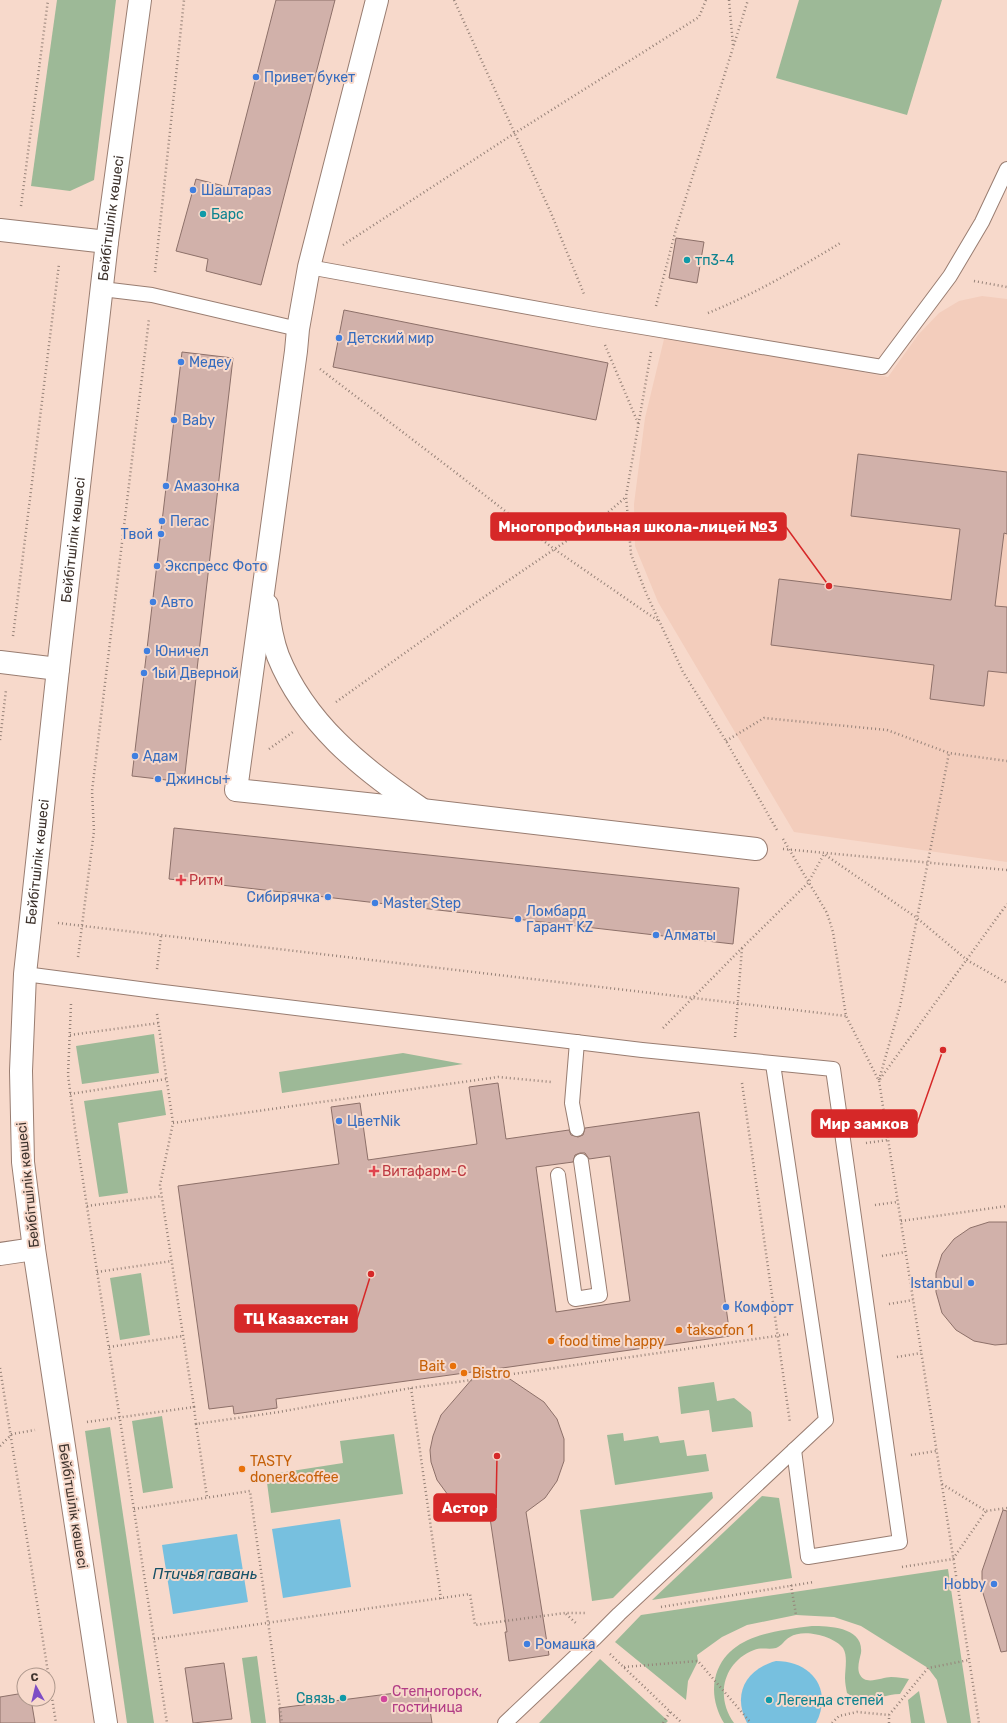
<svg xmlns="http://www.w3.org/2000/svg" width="1007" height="1723" viewBox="0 0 1007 1723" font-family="Rubik,sans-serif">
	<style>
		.built { fill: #f3cdbc }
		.green { fill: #9db997 }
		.water { fill: #77c0df }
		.building { fill: #d1b1aa; stroke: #8d7069; fill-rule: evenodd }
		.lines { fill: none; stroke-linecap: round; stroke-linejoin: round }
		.service-casing { stroke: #997d71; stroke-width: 16 }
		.minor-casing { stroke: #997d71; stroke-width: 24 }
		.tertiary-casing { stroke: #997d71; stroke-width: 24 }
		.path { stroke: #968278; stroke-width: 2.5; stroke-dasharray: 1 3; stroke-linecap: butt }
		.service { stroke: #fff; stroke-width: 14 }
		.minor { stroke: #fff; stroke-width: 22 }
		.tertiary { stroke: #fff; stroke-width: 22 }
		.shop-dot { fill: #3f7fe0; stroke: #f7d9cb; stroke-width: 1.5 }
		.culture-dot { fill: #0f9aa8; stroke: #f7d9cb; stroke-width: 1.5 }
		.health-dot { fill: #e0444e; stroke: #f7d9cb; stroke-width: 1.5 }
		.food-dot { fill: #e8710a; stroke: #f7d9cb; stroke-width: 1.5 }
		.hotel-dot { fill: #d1479c; stroke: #f7d9cb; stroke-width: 1.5 }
		.labels { text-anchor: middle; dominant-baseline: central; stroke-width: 4; stroke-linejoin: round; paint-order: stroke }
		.shop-label { font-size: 14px; fill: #366cbe; stroke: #f7d9cb; text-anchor: start }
		.culture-label { font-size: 14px; fill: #0d838f; stroke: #f7d9cb; text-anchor: start }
		.street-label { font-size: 14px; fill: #3e332d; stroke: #f7d9cb }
		.health-label { font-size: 14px; fill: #be3a42; stroke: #f7d9cb; text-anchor: start }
		.food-label { font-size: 14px; fill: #c56008; stroke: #f7d9cb; text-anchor: start }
		.hotel-label { font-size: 14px; fill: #b23c85; stroke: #f7d9cb; text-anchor: start }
		.water-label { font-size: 15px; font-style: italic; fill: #155066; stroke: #f7d9cb }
		.leader { fill: none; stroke: #d62828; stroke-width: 1.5 }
		.callout-dot { fill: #d62828; stroke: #f7d9cb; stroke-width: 1.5 }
		.callout { fill: #d62828; stroke: #d62828; stroke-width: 1.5 }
		.callout-label { font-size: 15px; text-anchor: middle; font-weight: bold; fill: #fff }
	</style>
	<rect width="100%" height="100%" fill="#f7d9cb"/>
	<polygon class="built" points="982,296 1007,299 1007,862 794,832 658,602 635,546 634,504 645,418 665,335 888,377 918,335 939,313 959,301"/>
	<g class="green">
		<polygon points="57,0 116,0 94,180 70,191 31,186"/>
		<polygon points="799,0 942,0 907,115 776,78"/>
		<polygon points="154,1034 159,1073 82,1084 76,1046"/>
		<polygon points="403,1053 463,1064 282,1093 279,1072"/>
		<polygon points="162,1090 166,1115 118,1123 128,1193 99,1197 84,1101"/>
		<polygon points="141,1273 150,1335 120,1340 110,1278"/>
		<polygon points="714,1382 717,1401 734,1398 751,1412 753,1427 712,1432 709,1410 681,1414 678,1387"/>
		<polygon points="162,1416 173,1488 143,1493 132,1421"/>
		<polygon points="110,1427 154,1723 127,1723 85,1431"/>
		<polygon points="623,1433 624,1441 658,1436 660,1443 684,1440 687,1456 706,1454 709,1471 615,1485 607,1435"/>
		<polygon points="394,1434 403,1494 271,1513 266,1475 343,1463 340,1441"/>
		<polygon points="712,1492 713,1498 613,1598 592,1601 580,1510"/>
		<polygon points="762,1496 779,1498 792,1578 652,1600"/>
		<polygon points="948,1569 971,1723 947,1723 937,1680 928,1668 861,1626 834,1617 796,1615 747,1625 722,1637 697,1655 698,1661 688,1681 686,1700 615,1642 641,1615"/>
		<path d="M812,1626C829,1626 864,1627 861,1653C859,1662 855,1673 864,1679C871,1683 884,1677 891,1677C898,1677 903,1678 909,1679L900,1694C879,1694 867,1708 847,1693C846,1688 845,1683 845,1678C845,1669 848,1656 843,1648C834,1636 803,1628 790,1637C784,1640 782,1646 776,1648C769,1650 761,1647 754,1650C723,1662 715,1697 734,1723H724C716,1710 712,1694 715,1679C725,1635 774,1631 812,1626Z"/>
		<polygon points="257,1656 266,1723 251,1723 242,1658"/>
		<polygon points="600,1659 668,1721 666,1723 539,1723"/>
		<polygon points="919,1691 925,1723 911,1723 908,1700"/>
	</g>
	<g class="water">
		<polygon points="340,1519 351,1587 283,1598 272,1529"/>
		<polygon points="237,1534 248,1602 173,1614 162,1545"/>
		<path d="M776,1661C812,1661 833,1690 816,1723H747C732,1694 746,1669 776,1661Z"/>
	</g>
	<g class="building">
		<polygon points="276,0 335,0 261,285 206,271 208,259 176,251 196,179 228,187"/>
		<polygon points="676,238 704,242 697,283 669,278"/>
		<polygon points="344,310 608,363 596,420 333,367"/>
		<polygon points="182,352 233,358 184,782 132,776"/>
		<polygon points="858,454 1007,472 1007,534 1004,533 995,606 1007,607 1007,673 988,671 984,706 930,699 934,665 771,645 779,579 951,600 960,529 851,516"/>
		<polygon points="174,828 739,888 733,944 169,879"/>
		<path d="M498,1083L506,1139L569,1130L571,1135L578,1137L583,1135L585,1128L699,1112L730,1336L495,1369L544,1402L557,1419L564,1439V1461L557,1481L545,1498L526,1512L549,1655L509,1661L505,1632H507L490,1518L465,1509L448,1495L437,1480L431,1462L430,1450L433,1436L441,1415L479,1371L276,1399L277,1408L234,1414L233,1406L209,1409L178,1186L339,1164L331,1107L360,1103L368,1160L477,1144L469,1087ZM580,1153H585L589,1159L610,1156L630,1301L556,1312L536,1167L573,1162L575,1155Z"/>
		<polygon points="989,1222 1007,1222 1007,1344 995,1345 974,1341 956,1330 942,1313 936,1292 936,1273 942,1254 954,1239 970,1228"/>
		<polygon points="1003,1510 1007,1511 1007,1651 1001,1652 982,1590 982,1571"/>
		<polygon points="224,1663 232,1719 193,1723 185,1668"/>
		<polygon points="427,1689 432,1723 280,1723 279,1708"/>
		<polygon points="24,1693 24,1699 31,1699 35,1723 0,1723 0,1697"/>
	</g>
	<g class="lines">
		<g class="service-casing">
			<g id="service">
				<polyline points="309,267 594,319 882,367 950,276 982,222 1007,169"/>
				<polyline points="102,289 152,295 298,329"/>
				<polyline points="25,974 155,991 642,1050 833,1069 900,1542 808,1557 794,1450"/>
				<polyline points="577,1129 572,1103 577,1042"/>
				<polyline points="558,1175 575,1299 600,1295 581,1161"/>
				<polyline points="505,1723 594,1639 619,1614 826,1420 773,1064"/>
			</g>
		</g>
		<g class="minor-casing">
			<g id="minor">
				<polyline points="377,0 309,267 298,329 296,351 236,790 422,810 756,849"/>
				<path d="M267,605C269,621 272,640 278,656C305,723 361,768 420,808"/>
				<polyline points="0,662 58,669"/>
				<polyline points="0,1254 34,1249"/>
			</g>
		</g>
		<g class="tertiary-casing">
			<g id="tertiary">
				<polyline points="0,230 107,242"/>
				<path id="s1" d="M106,1723L34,1249L23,1162L21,1071L25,974L58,669L107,242L140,0"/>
			</g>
		</g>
		<g class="path">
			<polyline points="454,0 551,213 584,294"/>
			<polyline points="729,0 733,45"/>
			<polyline points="21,206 48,0"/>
			<polyline points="343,245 515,133 699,17 706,0"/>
			<polyline points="155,272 184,0"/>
			<polyline points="974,281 1007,287"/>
			<polyline points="656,306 676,229 748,0"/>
			<path d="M708,313C755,294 799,268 842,242"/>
			<polyline points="605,345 638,423"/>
			<polyline points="651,352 626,496 631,554 646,593 683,672 726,741 777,830"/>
			<polyline points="320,369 455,472 554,549 660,622"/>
			<polyline points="13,636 59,264"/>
			<polyline points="336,702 468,608 606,514 626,497"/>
			<polyline points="0,740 6,690"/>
			<polyline points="726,741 764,718 887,730 949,753 1007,761"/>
			<polyline points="269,749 293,732"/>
			<polyline points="783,839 827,913 833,932 846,1016 879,1081 979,1723"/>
			<polyline points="783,849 1007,870"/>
			<polyline points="58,923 846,1016"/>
			<polyline points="78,957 94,831 92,791 149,319"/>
			<polyline points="157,969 161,936"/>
			<polyline points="71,1004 68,1075 75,1129 167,1723"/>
			<polyline points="157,1014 173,1123"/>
			<polyline points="663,1028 742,948 808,883 824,854 917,918 967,960 1007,983"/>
			<polyline points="70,1035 159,1023"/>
			<polyline points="735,1037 742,948"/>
			<polyline points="880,1079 1007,904"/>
			<polyline points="879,1080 900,1006 949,753"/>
			<polyline points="742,1083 790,1423"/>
			<polyline points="70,1094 166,1079"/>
			<polyline points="866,1143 888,1140"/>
			<polyline points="875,1205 897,1202"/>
			<polyline points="87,1206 162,1196"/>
			<polyline points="901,1221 1007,1206"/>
			<polyline points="882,1256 905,1252"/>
			<polyline points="97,1272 172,1261"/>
			<polyline points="889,1304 913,1300"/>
			<polyline points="109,1347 183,1336"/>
			<polyline points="897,1357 921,1353"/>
			<polyline points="0,1368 56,1723"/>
			<polyline points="506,1375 790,1334"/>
			<polyline points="411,1388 441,1599"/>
			<polyline points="194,1407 160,1185 173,1123 498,1077 551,1082"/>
			<polyline points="87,1422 194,1407 196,1424 279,1412 411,1388 472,1380"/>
			<polyline points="196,1424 207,1497"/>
			<polyline points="0,1446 12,1434 35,1430"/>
			<polyline points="911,1455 936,1451"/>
			<polyline points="942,1484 986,1511 1007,1508"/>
			<polyline points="134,1509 250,1491 282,1723"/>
			<polyline points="902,1567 953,1559 986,1511"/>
			<polyline points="791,1585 796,1615"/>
			<polyline points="661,1607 814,1582"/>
			<polyline points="566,1614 577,1624"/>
			<polyline points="154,1639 470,1594 475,1625 565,1613 587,1613"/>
			<polyline points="610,1654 682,1723"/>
			<polyline points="624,1667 698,1661 751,1723"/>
			<polyline points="663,1723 670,1712"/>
			<polyline points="832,1723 839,1716 857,1712 889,1715"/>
			<polyline points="889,1723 889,1715 928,1668 969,1660"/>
		</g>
		<use href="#service" class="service"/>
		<use href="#minor" class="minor"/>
		<use href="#tertiary" class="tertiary"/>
	</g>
	<g class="shop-dot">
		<circle cx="256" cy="77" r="4"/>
		<circle cx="193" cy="190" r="4"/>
		<circle cx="339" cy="338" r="4"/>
		<circle cx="181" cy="362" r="4"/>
		<circle cx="174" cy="420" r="4"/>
		<circle cx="166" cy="486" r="4"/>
		<circle cx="162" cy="521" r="4"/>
		<circle cx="161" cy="534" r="4"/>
		<circle cx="157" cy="566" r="4"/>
		<circle cx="153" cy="602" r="4"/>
		<circle cx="147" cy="651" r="4"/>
		<circle cx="144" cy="673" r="4"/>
		<circle cx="135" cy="756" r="4"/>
		<circle cx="158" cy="779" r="4"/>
		<circle cx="328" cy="897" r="4"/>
		<circle cx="375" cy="903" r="4"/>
		<circle cx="518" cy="919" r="4"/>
		<circle cx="656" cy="935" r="4"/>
		<circle cx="339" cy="1121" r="4"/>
		<circle cx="971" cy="1283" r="4"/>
		<circle cx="726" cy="1307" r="4"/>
		<circle cx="994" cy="1584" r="4"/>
		<circle cx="527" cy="1644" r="4"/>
	</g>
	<g class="culture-dot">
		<circle cx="203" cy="214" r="4"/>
		<circle cx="687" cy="260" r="4"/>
		<circle cx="343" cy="1698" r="4"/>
		<circle cx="769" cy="1700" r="4"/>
	</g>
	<g class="health-dot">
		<path d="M179 874h4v4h4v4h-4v4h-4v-4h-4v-4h4z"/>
		<path d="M372 1165h4v4h4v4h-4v4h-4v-4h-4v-4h4z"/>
	</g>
	<g class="food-dot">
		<circle cx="679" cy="1330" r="4"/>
		<circle cx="551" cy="1341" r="4"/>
		<circle cx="453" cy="1366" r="4"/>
		<circle cx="464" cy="1373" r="4"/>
		<circle cx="242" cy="1469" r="4"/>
	</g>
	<circle class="hotel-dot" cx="384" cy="1699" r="4"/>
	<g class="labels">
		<g class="shop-label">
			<text x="264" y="77">Привет букет</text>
			<text x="201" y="190">Шаштараз</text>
			<text x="347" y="338">Детский мир</text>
			<text x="189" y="362">Медеу</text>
			<text x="182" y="420">Baby</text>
			<text x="174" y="486">Амазонка</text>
			<text x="170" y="521">Пегас</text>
			<text x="153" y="534" text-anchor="end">Твой</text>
			<text x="165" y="566">Экспресс Фото</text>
			<text x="161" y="602">Авто</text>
			<text x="155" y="651">Юничел</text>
			<text x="152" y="673">1ый Дверной</text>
			<text x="143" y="756">Адам</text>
			<text x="166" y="779">Джинсы+</text>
			<text x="320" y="897" text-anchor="end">Сибирячка</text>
			<text x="383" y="903">Master Step</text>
			<text x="526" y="911">Ломбард<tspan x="526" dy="16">Гарант KZ</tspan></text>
			<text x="664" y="935">Алматы</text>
			<text x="347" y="1121">ЦветNik</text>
			<text x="963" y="1283" text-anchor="end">Istanbul</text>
			<text x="734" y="1307">Комфорт</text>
			<text x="986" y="1584" text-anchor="end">Hobby</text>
			<text x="535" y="1644">Ромашка</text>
		</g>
		<g class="culture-label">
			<text x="211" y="214">Барс</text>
			<text x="695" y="260">тп3-4</text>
			<text x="335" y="1698" text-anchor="end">Связь</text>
			<text x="777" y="1700">Легенда степей</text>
		</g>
		<g class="street-label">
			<text stroke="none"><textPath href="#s1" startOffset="1516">Бейбітшілік көшесі</textPath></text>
			<text stroke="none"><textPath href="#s1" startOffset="1192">Бейбітшілік көшесі</textPath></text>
			<text stroke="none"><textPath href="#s1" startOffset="868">Бейбітшілік көшесі</textPath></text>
			<text transform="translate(28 1185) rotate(-96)">Бейбітшілік көшесі</text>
			<text transform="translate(73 1506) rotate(81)">Бейбітшілік көшесі</text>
		</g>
		<g class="health-label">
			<text x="189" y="880">Ритм</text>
			<text x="382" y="1171">Витафарм-С</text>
		</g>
		<g class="food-label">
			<text x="687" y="1330">taksofon 1</text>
			<text x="559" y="1341">food time happy</text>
			<text x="445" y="1366" text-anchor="end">Bait</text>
			<text x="472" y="1373">Bistro</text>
			<text x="250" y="1461">TASTY<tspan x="250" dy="16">doner&amp;coffee</tspan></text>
		</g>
		<g class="hotel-label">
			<text x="392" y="1691">Степногорск,<tspan x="392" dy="16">гостиница</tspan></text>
		</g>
		<g class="water-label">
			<text x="205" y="1574">Птичья гавань</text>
		</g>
	</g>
	<path class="leader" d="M829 586L786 527M943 1050L917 1124M371 1274L357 1319M497 1456L496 1508"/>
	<g class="callout-dot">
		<circle cx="829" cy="586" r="4"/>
		<circle cx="943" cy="1050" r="4"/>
		<circle cx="371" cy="1274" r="4"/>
		<circle cx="497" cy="1456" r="4"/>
	</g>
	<g class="callout">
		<rect x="491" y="513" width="295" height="27" rx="4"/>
		<rect x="812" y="1110" width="105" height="27" rx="4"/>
		<rect x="235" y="1305" width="122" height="27" rx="4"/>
		<rect x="434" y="1494" width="62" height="27" rx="4"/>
	</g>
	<g class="callout-label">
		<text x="638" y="532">Многопрофильная школа-лицей №3</text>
		<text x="864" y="1129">Мир замков</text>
		<text x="296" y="1324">ТЦ Казахстан</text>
		<text x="465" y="1513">Астор</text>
	</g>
	<g transform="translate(36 1687) rotate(352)"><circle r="19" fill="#f7d9cb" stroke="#ad978c"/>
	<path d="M0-3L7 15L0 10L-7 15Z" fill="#7d4dc5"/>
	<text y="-6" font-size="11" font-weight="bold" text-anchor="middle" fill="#3e332d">С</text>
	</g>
</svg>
